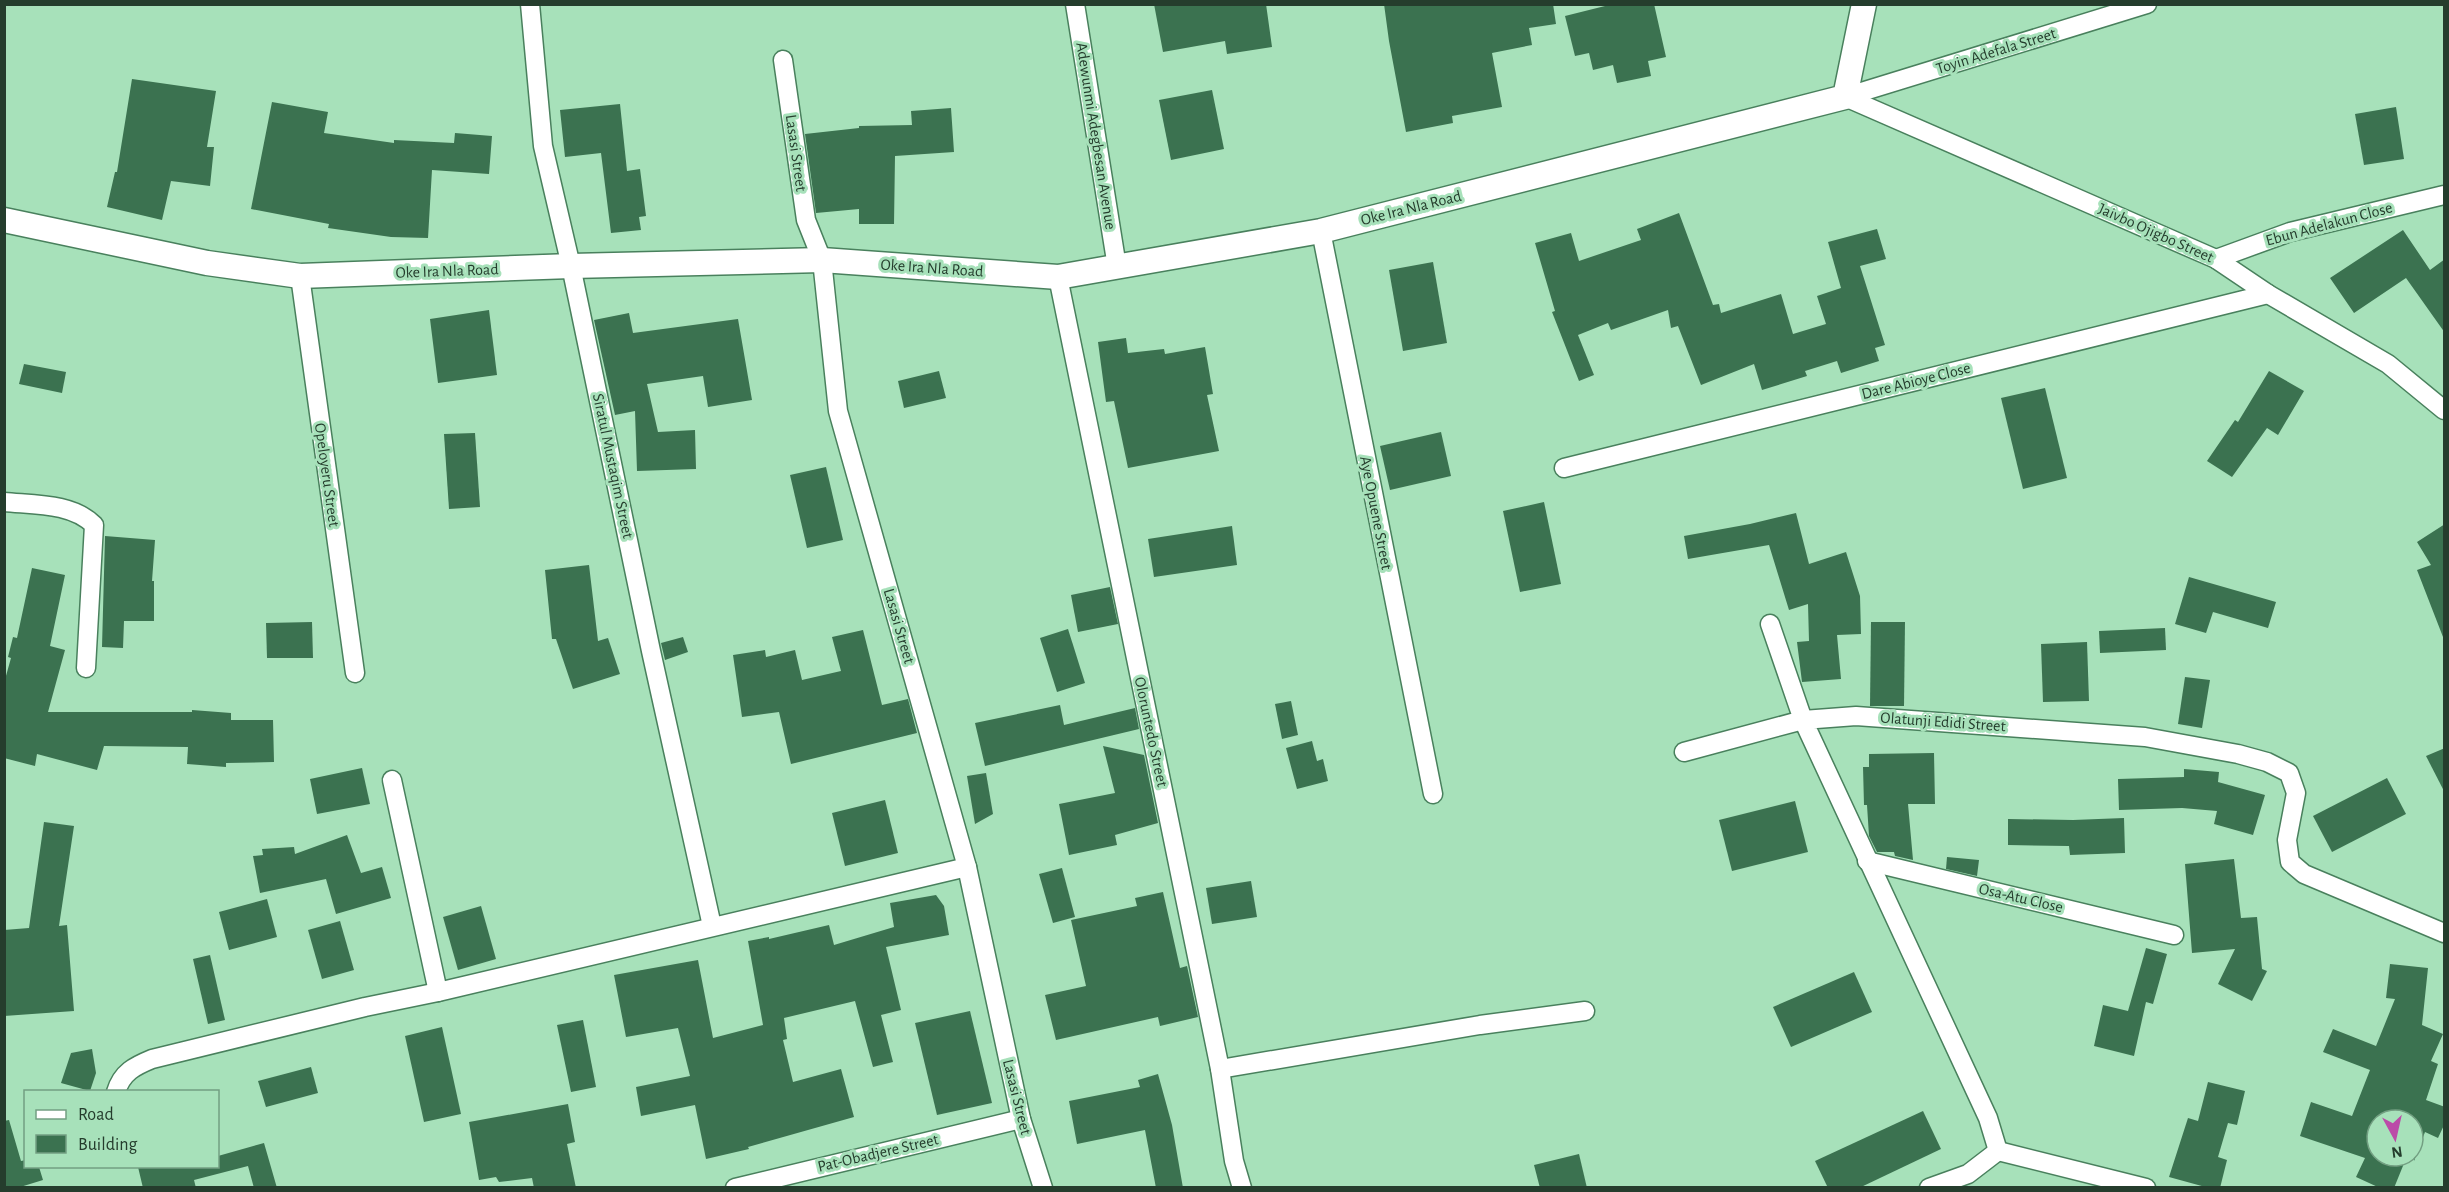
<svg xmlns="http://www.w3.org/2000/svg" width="2449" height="1192" viewBox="0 0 2449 1192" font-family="'Alegreya Sans',sans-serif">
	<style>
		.building { fill: #3b7250 }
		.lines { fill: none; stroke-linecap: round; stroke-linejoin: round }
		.minor-casing { stroke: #49805d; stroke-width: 21 }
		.tertiary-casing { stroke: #49805d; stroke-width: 27 }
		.minor { stroke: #fff; stroke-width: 18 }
		.tertiary { stroke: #fff; stroke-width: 24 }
		.labels { text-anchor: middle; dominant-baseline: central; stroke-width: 6; stroke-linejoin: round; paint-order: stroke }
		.street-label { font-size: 16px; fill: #253d2d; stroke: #a7e1ba }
	</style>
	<rect width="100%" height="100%" fill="#a7e1ba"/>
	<g class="building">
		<polygon points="1154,4 1266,4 1272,47 1227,54 1225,41 1163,52"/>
		<polygon points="1384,4 1553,4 1556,24 1529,28 1532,45 1492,53 1502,107 1452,116 1453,123 1406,132 1389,41"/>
		<polygon points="1613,4 1654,4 1666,57 1648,61 1651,76 1617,83 1613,65 1593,70 1589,53 1575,56 1565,16"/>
		<polygon points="132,79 216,91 207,147 214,147 210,186 171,181 162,220 107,207 115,172 117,172"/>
		<polygon points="1212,90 1224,149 1171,160 1159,100"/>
		<polygon points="272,102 328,112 324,133 394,143 394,140 454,143 455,133 492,136 489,174 432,170 428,238 391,237 328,228 329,224 251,209"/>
		<polygon points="620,104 627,171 640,169 646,216 639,217 641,230 611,233 601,153 565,157 560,110"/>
		<polygon points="2396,107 2404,159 2364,165 2355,114"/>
		<polygon points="951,108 954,152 895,156 894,224 859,224 859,209 816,213 805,134 859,128 859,126 912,125 911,111"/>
		<polygon points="1679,213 1713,305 1719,304 1721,313 1781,294 1793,334 1826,324 1817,296 1841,288 1828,242 1877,229 1886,259 1860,266 1885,345 1875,348 1879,361 1841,373 1837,361 1805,371 1807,376 1762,390 1754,364 1701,385 1678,326 1671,328 1668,310 1611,330 1608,323 1578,335 1594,375 1579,381 1552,312 1555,311 1535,243 1571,233 1579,261 1641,240 1637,229"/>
		<polygon points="2403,230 2430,270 2445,259 2445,333 2406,278 2354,313 2330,278"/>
		<polygon points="1433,262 1447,343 1403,351 1389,270"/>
		<polygon points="489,310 497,375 438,383 430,319"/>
		<polygon points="629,313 633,333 738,319 752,400 708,407 703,376 647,384 658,432 695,430 696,469 637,471 635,411 615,415 594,320"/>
		<polygon points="1126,338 1128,353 1164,349 1165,354 1205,347 1213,394 1207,395 1219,451 1128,468 1114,401 1106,402 1098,342"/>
		<polygon points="24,364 66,372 62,393 19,384"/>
		<polygon points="939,371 946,398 904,408 898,381"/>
		<polygon points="2269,371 2304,391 2278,435 2267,428 2232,477 2207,461 2235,420 2238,422"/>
		<polygon points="2045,388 2067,478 2023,489 2001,398"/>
		<polygon points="1441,432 1451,476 1390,490 1380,446"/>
		<polygon points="475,433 480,507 449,509 444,434"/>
		<polygon points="826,467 843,540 807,548 790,475"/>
		<polygon points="1544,502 1561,584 1520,592 1503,511"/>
		<polygon points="1796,513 1809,564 1846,552 1860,596 1861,634 1837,635 1841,679 1802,682 1797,642 1809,641 1808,604 1789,610 1769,545 1688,559 1684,536 1750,524"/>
		<polygon points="2445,524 2445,637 2443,637 2417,570 2431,565 2417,542"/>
		<polygon points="1232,526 1237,565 1154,577 1148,539"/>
		<polygon points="105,536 155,540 152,581 154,581 154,621 124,621 123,648 102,647"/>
		<polygon points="589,565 598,641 608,638 620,674 573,689 556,639 552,639 545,570"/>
		<polygon points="32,568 65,575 50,646 65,650 48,712 192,712 192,710 231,713 231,720 273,720 274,762 226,763 226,767 187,764 188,747 104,746 97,770 37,754 35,766 4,758 4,683 11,658 8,657 13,637 17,638"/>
		<polygon points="2189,577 2276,602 2268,628 2213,612 2206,633 2175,624"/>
		<polygon points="1110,587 1118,624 1078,632 1071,595"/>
		<polygon points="312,622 313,658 267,658 266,623"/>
		<polygon points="1871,622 1905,622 1904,706 1870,706"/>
		<polygon points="2165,628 2166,650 2100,653 2099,631"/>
		<polygon points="1068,629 1085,683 1057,692 1040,638"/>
		<polygon points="863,630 882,705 908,699 917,733 791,764 779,712 742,717 733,655 765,650 766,657 795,650 802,680 841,671 832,637"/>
		<polygon points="683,637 688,652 665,660 661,643"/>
		<polygon points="2087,642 2089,701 2043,702 2041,644"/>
		<polygon points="2185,677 2210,680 2202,728 2178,724"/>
		<polygon points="1291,701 1298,735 1282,739 1275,704"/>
		<polygon points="1060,705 1064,725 1135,708 1139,729 985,766 975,723"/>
		<polygon points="1312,741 1317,761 1323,759 1328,781 1297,789 1286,748"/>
		<polygon points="1103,746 1144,755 1158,823 1115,835 1117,845 1069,855 1059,804 1115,793"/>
		<polygon points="2445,748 2445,793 2426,756"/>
		<polygon points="1934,753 1935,804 1908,804 1913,860 1895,856 1894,852 1877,852 1869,836 1867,805 1864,805 1863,767 1869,767 1869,754"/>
		<polygon points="362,768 370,804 317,814 310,779"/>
		<polygon points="2184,769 2219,772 2218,782 2265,795 2253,835 2214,824 2217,811 2182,808 2119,810 2118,779 2184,777"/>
		<polygon points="986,773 993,814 975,824 967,776"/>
		<polygon points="2387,778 2406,814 2332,852 2313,816"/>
		<polygon points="885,800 898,853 845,866 832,813"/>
		<polygon points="1795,801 1808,852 1732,871 1719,820"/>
		<polygon points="2124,818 2125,853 2070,855 2069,846 2008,845 2008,819 2073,820"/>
		<polygon points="44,822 74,826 59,926 67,925 74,1011 4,1016 4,930 29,928"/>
		<polygon points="347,835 361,873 382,867 391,898 336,914 326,879 260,893 253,856 263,855 262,849 294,847 295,854"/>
		<polygon points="1947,857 1979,860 1977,876 1946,869"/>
		<polygon points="2234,859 2241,918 2257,917 2262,969 2267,971 2252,1001 2218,984 2235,949 2192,953 2185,864"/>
		<polygon points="1062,868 1075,917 1053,923 1039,874"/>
		<polygon points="1251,881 1257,917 1212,924 1206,888"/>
		<polygon points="1163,892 1180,968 1187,966 1198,1017 1160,1026 1158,1017 1056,1040 1045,995 1086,986 1071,920 1137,906 1135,898"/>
		<polygon points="936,895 944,906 949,935 886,947 901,1010 881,1015 893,1062 873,1067 855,1001 784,1018 787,1039 783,1040 793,1082 841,1069 854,1117 748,1147 749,1149 706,1159 695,1105 641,1116 636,1087 690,1076 678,1028 626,1037 614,975 698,960 713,1038 763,1025 748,941 769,937 769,939 829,925 834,945 894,927 890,903"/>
		<polygon points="267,899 277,937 229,950 219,912"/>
		<polygon points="481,906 496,959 458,970 443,917"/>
		<polygon points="340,921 354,970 322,979 308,930"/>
		<polygon points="2146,948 2167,954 2153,1004 2146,1002 2134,1056 2094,1046 2103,1005 2128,1011"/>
		<polygon points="210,955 225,1020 208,1024 193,959"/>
		<polygon points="2390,964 2428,968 2422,1025 2443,1034 2431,1061 2438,1064 2426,1100 2445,1107 2445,1123 2438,1138 2425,1132 2414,1161 2413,1120 2377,1120 2377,1156 2407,1156 2394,1188 2380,1188 2356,1177 2365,1158 2300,1136 2311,1102 2352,1116 2370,1070 2323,1052 2333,1029 2376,1046 2395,999 2386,998"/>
		<polygon points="1854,972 1872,1012 1791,1047 1773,1007"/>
		<polygon points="970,1011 992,1103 937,1115 915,1023"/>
		<polygon points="583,1020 596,1087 571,1092 557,1025"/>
		<polygon points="442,1027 461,1114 424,1122 405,1036"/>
		<polygon points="92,1049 96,1073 90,1091 61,1083 71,1053"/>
		<polygon points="311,1067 318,1093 266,1107 258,1081"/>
		<polygon points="1158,1074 1172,1125 1183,1188 1156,1188 1145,1130 1077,1144 1069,1101 1140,1087 1138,1080"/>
		<polygon points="2208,1082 2245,1091 2237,1125 2228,1123 2218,1157 2227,1160 2220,1188 2209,1188 2169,1177 2188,1118 2198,1121"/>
		<polygon points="568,1104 575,1142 567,1144 576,1188 534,1188 532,1178 499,1182 496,1177 479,1180 469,1122"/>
		<polygon points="1923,1111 1941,1149 1859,1188 1828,1188 1815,1161"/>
		<polygon points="9,1120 21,1161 26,1160 26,1167 39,1167 43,1180 17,1188 4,1188 4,1121"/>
		<polygon points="264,1143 277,1188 254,1188 248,1166 194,1180 196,1188 143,1188 138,1167 218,1167 218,1156"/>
		<polygon points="1579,1154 1587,1188 1540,1188 1534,1165"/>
	</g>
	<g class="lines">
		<g class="minor-casing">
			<g id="minor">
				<polyline points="530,4 543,146 571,266 651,651 712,926"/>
				<polyline points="1075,4 1117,267"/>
				<polyline points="783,60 806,220 822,260 838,411 967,867 1021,1119 1043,1188"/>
				<polyline points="1845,97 2216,259 2268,294 2388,364 2444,410"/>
				<polyline points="1845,97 2147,4"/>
				<polyline points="1321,231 1433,794"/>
				<polyline points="2216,259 2290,232 2444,195"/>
				<polyline points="300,276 355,673"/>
				<polyline points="1058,277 1220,1069 1234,1161 1242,1188"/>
				<polyline points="1564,468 2268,294"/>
				<path d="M4,502C35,505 72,503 94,525L86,668"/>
				<polyline points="1684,752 1803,720 1770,624"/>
				<polyline points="392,780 438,992"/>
				<polyline points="1867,861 2174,935"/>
				<polyline points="1220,1069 1480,1025 1585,1011"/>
				<path d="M116,1092C122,1072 135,1066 152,1059L365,1007L438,992L967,867"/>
				<polyline points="1998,1151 1988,1118 1803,720 1856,716 2145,737 2238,754 2267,762 2289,773 2296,793 2287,840 2290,862 2304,874 2444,933"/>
				<polyline points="1998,1151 2146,1188"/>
				<polyline points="735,1188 1021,1119"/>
				<polyline points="1929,1188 1968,1174 1998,1151"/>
			</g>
		</g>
		<g class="tertiary-casing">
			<polyline id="tertiary" points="4,220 207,263 300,276 571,266 822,260 1058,277 1321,231 1845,97 1864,4"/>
		</g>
		<use href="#minor" class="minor"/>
		<use href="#tertiary" class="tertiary"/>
	</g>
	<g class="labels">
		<g class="street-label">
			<text transform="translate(1996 51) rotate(-17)">Toyin Adefala Street</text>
			<text transform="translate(1096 136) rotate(81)">Adewunmi Adegbesan Avenue</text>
			<text transform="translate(796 153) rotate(82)">Lasasi Street</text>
			<text transform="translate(1411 208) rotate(-14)">Oke Ira Nla Road</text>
			<text transform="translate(2329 224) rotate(-15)">Ebun Adelakun Close</text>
			<text transform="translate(2156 233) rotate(24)">Jaivbo Ojigbo Street</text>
			<text transform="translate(932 268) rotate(4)">Oke Ira Nla Road</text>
			<text transform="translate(447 271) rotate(-2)">Oke Ira Nla Road</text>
			<text transform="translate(1916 381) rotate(-14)">Dare Abioye Close</text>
			<text transform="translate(613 466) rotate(78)">Siratul Mustaqim Street</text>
			<text transform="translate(327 475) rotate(82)">Opeloyeru Street</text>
			<text transform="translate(1376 513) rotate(79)">Aye Opuene Street</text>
			<text transform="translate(899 626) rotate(74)">Lasasi Street</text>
			<text transform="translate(1943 722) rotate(4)">Olatunji Edidi Street</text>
			<text transform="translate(1151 732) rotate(78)">Oloruntedo Street</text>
			<text transform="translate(2021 898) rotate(13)">Osa-Atu Close</text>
			<text transform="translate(1017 1097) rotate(76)">Lasasi Street</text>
			<text transform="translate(878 1153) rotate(-13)">Pat-Obadjere Street</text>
		</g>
	</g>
	<rect width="2449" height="1192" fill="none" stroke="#253d2d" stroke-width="12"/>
	<rect x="24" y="1090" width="195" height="78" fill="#a7e1ba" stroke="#739f82" stroke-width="1.5"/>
	<rect x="36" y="1110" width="30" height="9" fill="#ffffff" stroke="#739f82" stroke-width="1.5"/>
	<text x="78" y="1120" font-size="18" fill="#253d2d">Road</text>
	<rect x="36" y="1135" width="30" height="18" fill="#3b7250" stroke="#739f82" stroke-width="1.5"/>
	<text x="78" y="1150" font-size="18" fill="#253d2d">Building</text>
	<g transform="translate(2395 1138) rotate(172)"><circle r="28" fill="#a7e1ba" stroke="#739f82" stroke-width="1.5"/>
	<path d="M0-4.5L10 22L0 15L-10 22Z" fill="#bb4ba8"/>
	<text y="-9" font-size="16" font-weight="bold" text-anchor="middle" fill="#253d2d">N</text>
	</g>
</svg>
